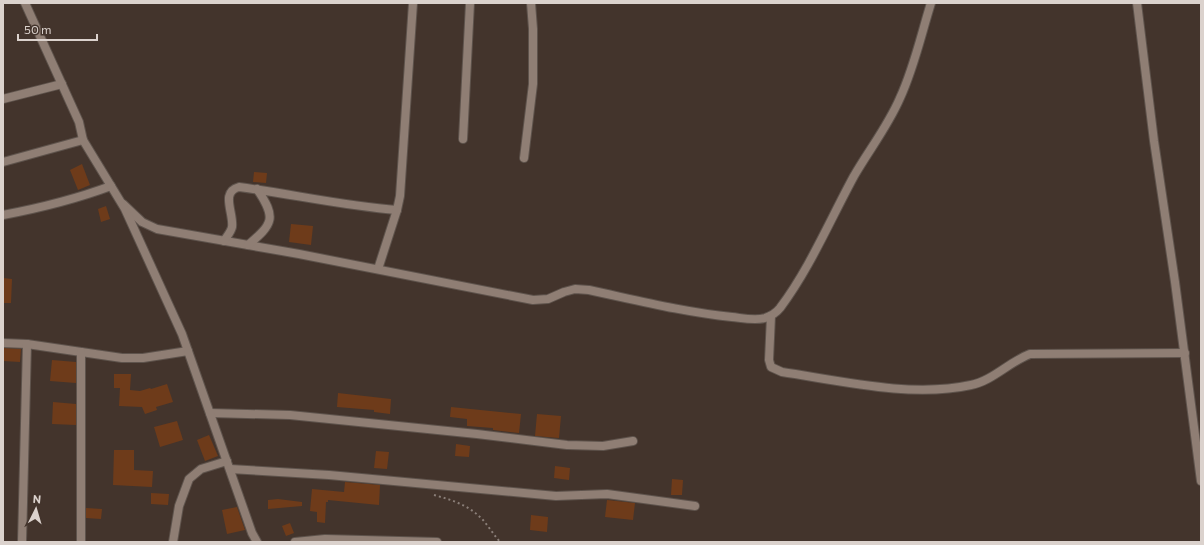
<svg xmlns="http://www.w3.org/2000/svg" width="1204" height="545" viewBox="0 0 1204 545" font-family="Commissioner,sans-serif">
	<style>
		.building { fill: #6e3b1a }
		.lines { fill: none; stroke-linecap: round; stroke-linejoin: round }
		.minor-casing { stroke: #5e534c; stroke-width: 10 }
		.tertiary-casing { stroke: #5e534c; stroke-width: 10 }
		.path { stroke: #8a7e78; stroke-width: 2; stroke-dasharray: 2 3; stroke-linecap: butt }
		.minor { stroke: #8f7e74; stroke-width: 8 }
		.tertiary { stroke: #8f7e74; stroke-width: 8 }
	</style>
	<rect width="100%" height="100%" fill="#43342c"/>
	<g class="building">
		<polygon points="82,164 90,185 78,190 70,170"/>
		<polygon points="254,172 267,173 266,183 253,182"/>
		<polygon points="106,206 110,219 101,222 98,209"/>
		<polygon points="291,224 313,226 311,245 289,242"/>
		<polygon points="3,278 12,279 11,303 3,303"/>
		<polygon points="3,348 21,349 20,362 3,361"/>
		<polygon points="52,360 76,362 76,383 50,381"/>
		<polygon points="114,374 131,374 130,390 140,391 150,388 151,389 167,384 173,402 156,407 157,410 145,414 142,407 119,406 120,388 114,388"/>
		<polygon points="338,393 391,399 390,414 374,412 374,410 337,407"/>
		<polygon points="53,402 76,404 76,425 52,424"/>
		<polygon points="451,407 521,414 519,433 493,430 493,428 467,426 467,419 450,417"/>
		<polygon points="537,414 561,416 559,438 535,436"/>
		<polygon points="177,421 183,440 160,447 154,427"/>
		<polygon points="209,435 218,456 205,461 197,440"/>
		<polygon points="456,444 470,446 469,457 455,456"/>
		<polygon points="114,450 134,450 134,470 153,471 152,487 113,485"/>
		<polygon points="376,451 389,452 387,469 374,468"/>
		<polygon points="555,466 570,468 569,480 554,478"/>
		<polygon points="672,479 683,480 682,495 671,495"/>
		<polygon points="345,482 380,485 379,505 328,500 328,502 326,502 325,523 317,522 317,512 310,511 312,489 344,492"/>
		<polygon points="151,493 169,494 168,505 151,504"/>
		<polygon points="278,499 302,502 302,506 268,509 268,500"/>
		<polygon points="607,500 635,503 633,520 605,517"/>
		<polygon points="237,507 245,530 227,534 222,510"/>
		<polygon points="86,508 102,509 101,519 86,518"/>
		<polygon points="531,515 548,517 547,532 530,530"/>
		<polygon points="290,523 294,533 286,536 282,526"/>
	</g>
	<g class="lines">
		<g class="minor-casing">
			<g id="minor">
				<polyline points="1137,3 1154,141 1175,282 1201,481"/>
				<polyline points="3,99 62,84"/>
				<polyline points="463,139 470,3"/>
				<polyline points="524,158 533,84 533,29 531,3"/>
				<polyline points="3,162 83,140"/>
				<path d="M123,204L142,222L157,229L299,254L533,300L548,299L564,292L575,289L589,290C636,300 683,312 732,317C742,318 755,321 765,318C771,316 776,313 780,308C810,268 830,220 854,176C869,150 888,126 900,98C914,68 921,35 931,3"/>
				<path d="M3,215C40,208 76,199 111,186"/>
				<path d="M224,241C227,236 231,232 232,227C234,213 220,192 239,187C292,194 344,206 397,210"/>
				<path d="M248,245C273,224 277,218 257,189"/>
				<polyline points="378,269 397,210 400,196 413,3"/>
				<path d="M771,316L769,360L771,367L782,372C841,381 912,398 971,385C992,381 1009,362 1030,354L1185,353"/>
				<polyline points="3,343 27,344 122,358 143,358 188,351"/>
				<polyline points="210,413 290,415 477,434 567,445 603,446 633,441"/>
				<polyline points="230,469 329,475 556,496 607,494 695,506"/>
				<polyline points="22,542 27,344"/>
				<polyline points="81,542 81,352"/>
				<polyline points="173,542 179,506 189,479 201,469 227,461"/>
				<polyline points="295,542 325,539 437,542"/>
			</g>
		</g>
		<g class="tertiary-casing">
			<polyline id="tertiary" points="25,3 79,122 83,140 125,209 182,334 252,533 257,542"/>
		</g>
		<path class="path" d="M434,495C452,500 469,505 483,520C489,527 494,535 500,542"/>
		<use href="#minor" class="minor"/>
		<use href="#tertiary" class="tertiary"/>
	</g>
	<rect width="1204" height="545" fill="none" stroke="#dbd2cd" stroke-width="8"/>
	<g transform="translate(36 509) rotate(5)" stroke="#43342c" stroke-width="3" paint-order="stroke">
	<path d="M0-3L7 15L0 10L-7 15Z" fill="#dbd2cd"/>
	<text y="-6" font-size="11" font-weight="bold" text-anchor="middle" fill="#dbd2cd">N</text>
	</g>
	<path d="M18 34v6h79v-6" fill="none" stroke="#dbd2cd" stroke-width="2"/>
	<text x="24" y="34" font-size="12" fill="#dbd2cd" stroke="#43342c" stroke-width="3" paint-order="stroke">50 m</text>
</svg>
